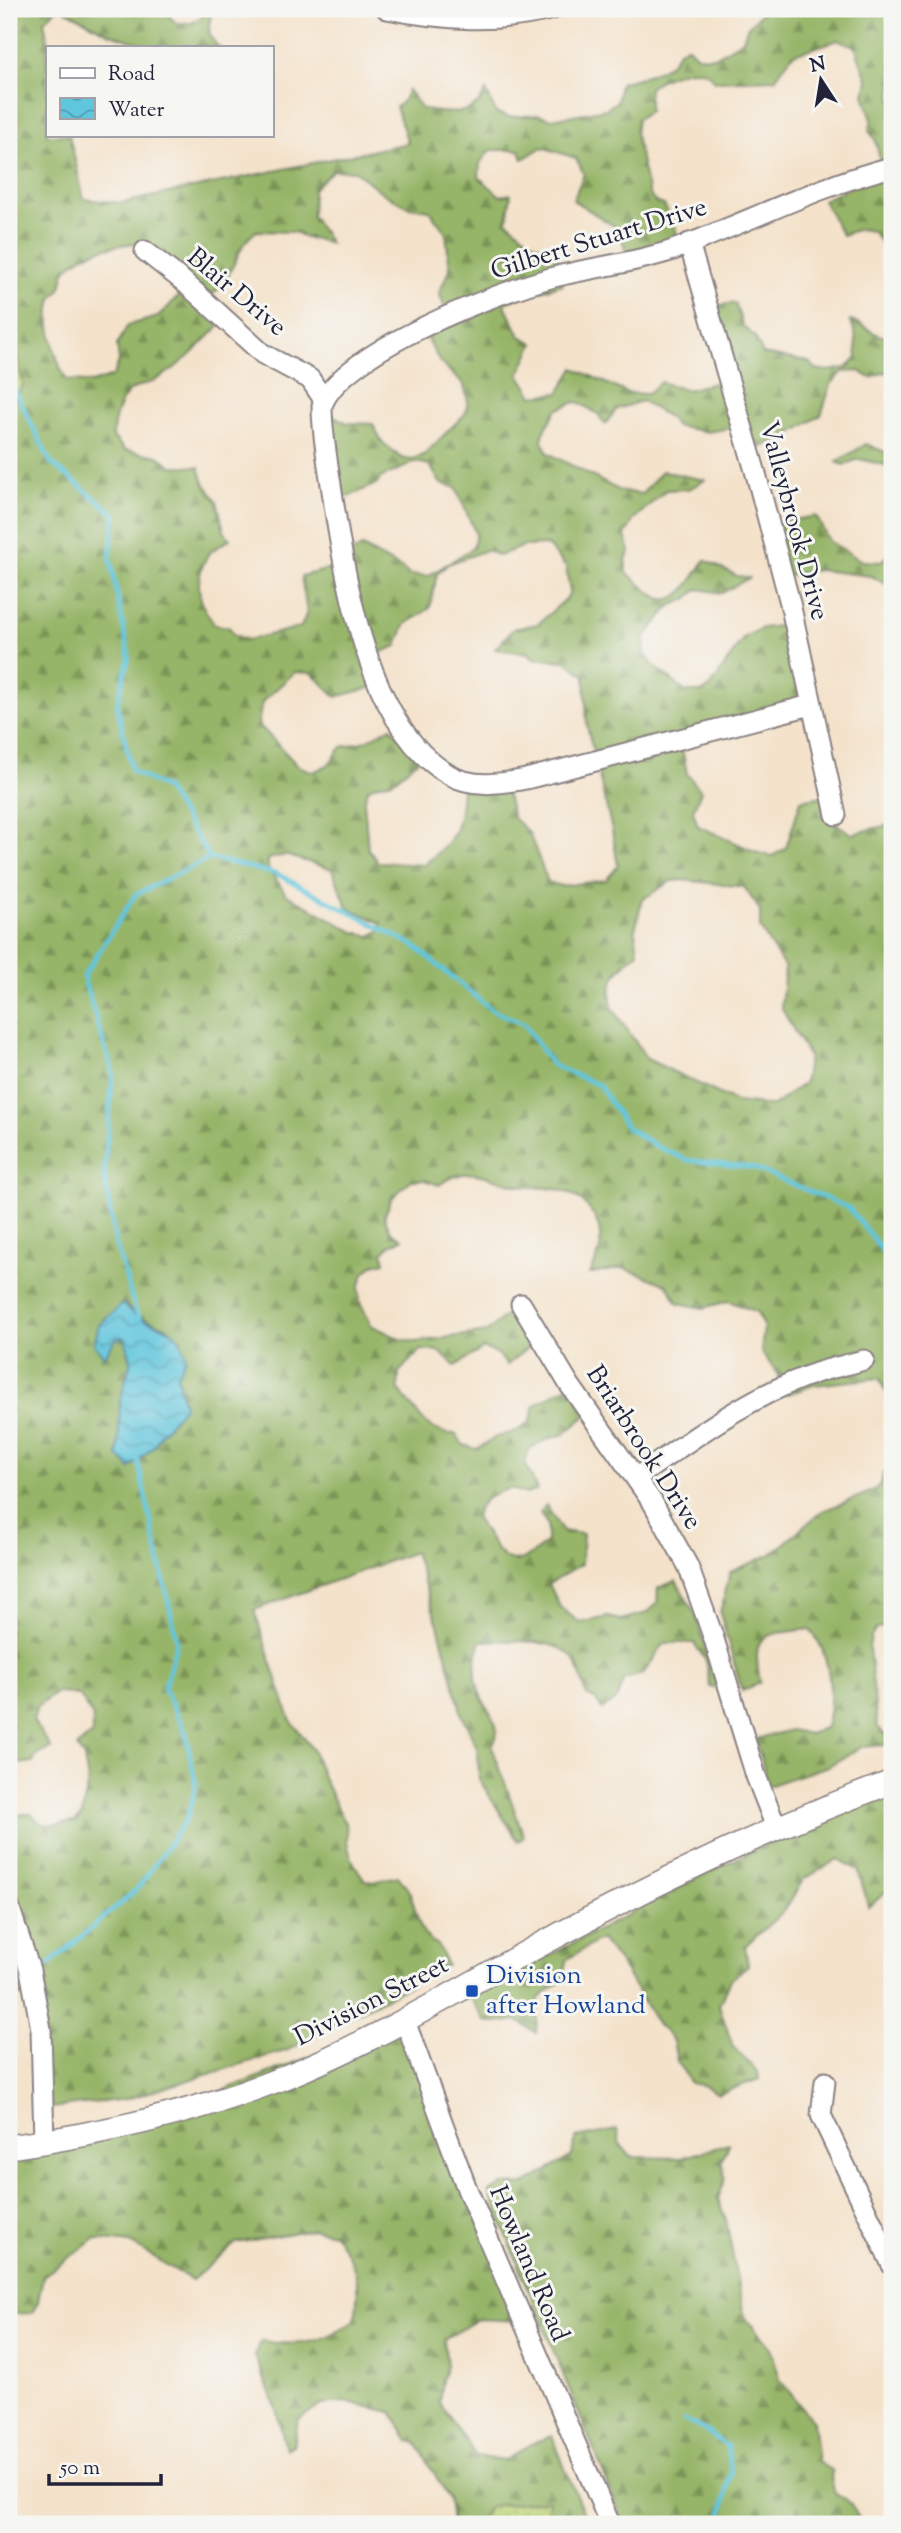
<svg xmlns="http://www.w3.org/2000/svg" width="901" height="2533" viewBox="0 0 901 2533" font-family="'Sorts Mill Goudy',serif">
	<style>
		.forest { fill: url(#forest-firs); stroke: #5c6c52; stroke-width: 2; fill-rule: evenodd }
		.wetland { fill: url(#wetland-marsh); stroke: #707a5a; stroke-width: 2 }
		.park { fill: url(#park-dots); stroke: #707a5a; stroke-width: 2 }
		.water { fill: url(#water-waves); stroke: #41748c; stroke-width: 2 }
		.lines { fill: none; stroke-linecap: round; stroke-linejoin: round }
		.stream { stroke: #60c6dd; stroke-width: 4.5 }
		.minor-casing { stroke: #8b8282; stroke-width: 23 }
		.major-casing { stroke: #8b8282; stroke-width: 26 }
		.minor { stroke: #fff; stroke-width: 19 }
		.major { stroke: #fff; stroke-width: 23 }
		.transit-dot { fill: #1a4fb4; stroke: #f6f6f2; stroke-width: 2.5 }
		.labels { text-anchor: middle; dominant-baseline: central; stroke-width: 6; stroke-linejoin: round; paint-order: stroke }
		.street-label { font-size: 26px; fill: #22223b; stroke: #f6f6f2 }
		.transit-label { font-size: 26px; fill: #164399; stroke: #f6f6f2; text-anchor: start }
	</style>
	<defs>
		<pattern id="forest-firs" width="22" height="20" patternUnits="userSpaceOnUse" patternTransform="scale(1.75)"><rect width="22" height="20" fill="#96b568"/><path d="M5 1l3.5 6h-7zM16 11l3.5 6h-7z" fill="#7a9357"/></pattern>
		<pattern id="wetland-marsh" width="20" height="14" patternUnits="userSpaceOnUse" patternTransform="scale(1.75)"><rect width="20" height="14" fill="#bdd378"/><path d="M1 5h8M5 5V1M11 12h8M15 12V8" fill="none" stroke="#a2b569"/></pattern>
		<pattern id="park-dots" width="8" height="8" patternUnits="userSpaceOnUse" patternTransform="scale(1.75)"><rect width="8" height="8" fill="#bdd378"/><path d="M2 2h.1M6 6h.1" fill="none" stroke="#a2b569" stroke-width="1.8" stroke-linecap="round"/></pattern>
		<pattern id="water-waves" width="16" height="10" patternUnits="userSpaceOnUse" patternTransform="scale(1.75)"><rect width="16" height="10" fill="#60c6dd"/><path d="M0 5q4-4 8 0t8 0" fill="none" stroke="#4fa0b4"/></pattern>
	</defs>
	<rect width="100%" height="100%" fill="#f6f6f2"/>
	<filter id="ink" filterUnits="userSpaceOnUse"><feTurbulence type="fractalNoise" baseFrequency=".0143" numOctaves="2"/><feDisplacementMap in="SourceGraphic" scale="14" xChannelSelector="R" yChannelSelector="G"/><feConvolveMatrix kernelMatrix="1 2 1 2 8 2 1 2 1" color-interpolation-filters="sRGB"/></filter>
	<filter id="wash" filterUnits="userSpaceOnUse"><feTurbulence type="fractalNoise" baseFrequency=".00686" numOctaves="4" result="noise"/><feDisplacementMap in="SourceGraphic" scale="28" xChannelSelector="R" yChannelSelector="G"/><feGaussianBlur stdDeviation="1.57" result="paint"/><feColorMatrix in="noise" values="0 0 0 0 0 0 0 0 0 0 0 0 0 0 0 0 0 1.4 0 .05"/><feComposite in="paint" operator="in"/></filter>
	<g filter="url(#wash)">
		<rect width="100%" height="100%" fill="#f4e2ca"/>
		<g class="forest">
			<path d="M9,9H57L44,21L49,47H47V135H69L84,199L121,203L408,143L396,107L402,102L408,90L422,109C446,114 475,118 486,91L496,113L509,117L539,115L552,119L607,109L617,101L620,83C637,78 653,75 668,65C677,58 675,51 687,46L697,56L715,57L743,40L747,28L765,9H892V257L872,231L859,229L842,235L823,200L883,172L875,139L869,131L872,120L864,94L868,82L855,46L839,40L793,54L775,79L715,81C713,79 711,75 707,73C693,64 660,78 649,88V111L637,119L635,133L649,194L655,202L664,205L675,225L680,255L629,265L620,230L573,200L584,174L576,158L542,147L523,159L520,150H490L480,163L479,177L500,196L511,194L507,221L533,243L557,253L563,284L508,301L505,305L520,336L534,343L519,374L533,396L559,393L574,368L627,393L647,394L661,382L686,390L726,380L707,307L735,303L743,326L755,337L763,354L809,362L816,369L828,371L847,368L857,358L855,331L849,321C866,321 875,342 892,335V373L884,372L871,378L859,371L843,372L831,384L821,415L787,436L752,451L742,426L708,432L676,426L668,417L642,401L617,409L605,424L598,414L578,402L572,403L556,410L543,434L542,441L548,453L620,491L642,494L662,471L705,480L689,489L666,490L634,519L625,536L630,551L626,560V572C636,580 646,591 657,597C679,609 695,574 705,560L737,576L749,578L722,593L698,589L687,599L670,606L645,637V654L653,665L686,692H703L711,686L744,637L763,628L792,624L809,705L681,742L687,774L701,791L693,811L698,826L758,853L772,856L786,848L801,800L830,795L838,825L852,834L892,824V1404L879,1378L814,1385L786,1395L776,1371L761,1352L764,1328L757,1312L729,1301L703,1308L678,1303L667,1285L640,1274L623,1268L590,1274C593,1267 597,1260 599,1253C606,1222 585,1194 555,1189C542,1187 529,1188 516,1185C485,1178 469,1163 439,1185L425,1180H411L392,1198L384,1217L391,1232L402,1239L390,1245L383,1253L385,1262L373,1265L364,1273L359,1288L360,1302L371,1325L400,1339L416,1342L487,1332L512,1310L517,1309L539,1338L507,1365L498,1354L484,1348L455,1366L438,1351L421,1350L399,1372L398,1389C414,1408 428,1436 456,1434L463,1445L477,1449L496,1437L517,1431L530,1422L535,1405L569,1385L589,1413L564,1434L548,1439L529,1449L525,1463L537,1490L526,1494L510,1488C492,1495 481,1497 475,1517C500,1553 505,1581 547,1542V1524L540,1513L546,1505L562,1531L583,1534L581,1564L549,1584L560,1607L580,1623L608,1617L620,1620L647,1613L657,1604L658,1588L676,1581L696,1616L718,1689L710,1687L706,1661L694,1643H665L643,1674L624,1679L616,1700L602,1709L595,1699L586,1695C582,1684 580,1666 573,1658C555,1637 506,1641 481,1641C475,1658 473,1673 479,1691C485,1711 506,1725 492,1746L524,1837L518,1841L479,1779L478,1750L462,1715L438,1625L414,1552L254,1610L290,1719L313,1750L324,1780L345,1823C348,1830 346,1835 347,1841C349,1857 356,1868 365,1880L375,1881L398,1876C401,1880 405,1885 408,1890C418,1908 416,1936 437,1944L447,1965L288,2050L127,2099L42,2109L27,1968L9,1977V1816L31,1813L40,1823L50,1825L75,1822L82,1815L88,1781L84,1758L77,1747L92,1734L93,1718L79,1695L57,1692L37,1707L33,1720L51,1748L38,1754L33,1762L9,1765V854L13,847L9,826V400H15L23,385L12,327L9,323ZM333,170L355,171L384,194L409,207L429,210L446,233L450,270L439,292L450,323L429,333L426,337L440,362L464,385L468,402L465,414L424,455L411,460L401,458L381,441L373,424L347,423L322,410L331,490L348,497L378,483L380,478L416,462L430,465L440,483L456,488L476,534L473,548L428,576L409,575L403,569L362,547L341,559L342,566L301,576L307,612L301,627L248,640L234,635L229,627L215,625C199,605 193,581 207,556C211,549 223,544 230,539L224,531L217,501L204,483L199,467L172,466L158,456L125,450L113,437C113,421 118,402 130,391C137,385 148,385 156,380C180,367 200,346 219,326L206,301L225,282L244,243L256,231L293,232L310,239L309,237L330,243L312,216L313,189ZM136,243L184,288L183,292L158,317L128,325L117,345L119,361L113,376L92,383L67,380C55,363 44,316 53,297C55,294 59,292 60,289C64,282 62,274 67,269C84,250 112,246 136,243ZM547,545L566,567L570,592L566,599L538,624L513,629L495,649L529,653L532,658L566,661L585,676L587,726L612,830L618,866L606,880L561,886L548,882L529,833L513,818L505,787L462,788C459,832 457,836 424,865L378,862L368,849L364,802L368,789L375,785L393,781L419,759L391,727L366,741L342,747L328,765L313,772L298,766L258,724L262,702L295,672L312,673L336,697L378,686L369,657L397,646L405,625L430,608L437,574L448,564L486,550L499,556L523,546ZM285,855L332,869L348,908L382,923L380,931L370,936L354,932L286,894L268,868V859ZM684,880L744,887L760,910V928L785,968L781,1007L809,1057L804,1083L773,1106L736,1102L647,1059L612,1007C606,979 619,969 638,952L635,930L642,900L671,881ZM123,1304L140,1317L166,1327L181,1339L177,1375L184,1407L162,1432L155,1445L132,1465L120,1402L131,1360L125,1337H117Z"/>
			<path d="M63,9H162L176,23H192L212,9C209,25 205,35 219,47H150L108,33Z"/>
			<polygon points="866,444 892,455 892,470 889,466 859,459 843,465 837,462"/>
			<polygon points="816,516 829,541 862,561 880,562 888,555 892,546 892,587 871,576 819,570 783,576 775,523"/>
			<path d="M892,1468V1625L876,1629L871,1637L869,1648L877,1725L883,1733L892,1736V1744L862,1747L828,1766L768,1786L756,1739L791,1730L810,1734L826,1727C834,1699 831,1650 809,1629C761,1636 751,1630 760,1683L742,1691L720,1613L730,1572L772,1554L822,1511L871,1492L881,1484L883,1474Z"/>
			<polygon points="892,1794 892,1886 869,1907 858,1870 838,1859 803,1880 784,1911 745,1946 748,1965 730,1980 719,2005 733,2047 758,2072 759,2079 718,2094 705,2086 691,2083 677,2061 673,2041 667,2033 658,2025 622,1966 601,1939 566,1960 565,1978 538,1999 536,2033 517,2020 496,2023 485,2021 470,1997 713,1870 812,1823"/>
			<path d="M396,2023L521,2321L478,2319L444,2340L447,2366L442,2380L439,2402L476,2456L503,2461L535,2442L552,2436L588,2524H544L548,2501L491,2506L475,2524H452L449,2499L417,2443L409,2441L392,2412L347,2402L322,2404L298,2420L293,2445L286,2449L275,2405L255,2356L261,2341C301,2347 322,2344 355,2320C360,2278 359,2269 334,2233L313,2229L236,2243L192,2280L130,2243L95,2239L43,2276L38,2302L32,2313L9,2314V2156L82,2146Z"/>
			<polygon points="617,2130 620,2144 631,2157 681,2158 729,2144 722,2161 725,2180 718,2199 726,2220 744,2316 771,2348 780,2380 813,2422 818,2462 832,2471 831,2478 835,2494 851,2504 862,2524 624,2524 489,2192 502,2185 525,2184 572,2156 576,2138"/>
		</g>
		<polygon class="wetland" points="9,323 12,327 23,385 14,400 9,400"/>
		<polygon class="park" points="549,2500 544,2524 475,2524 491,2506"/>
		<path class="water" d="M122,1304C128,1309 134,1315 141,1318C167,1331 177,1324 186,1356L177,1375L184,1407L162,1432L155,1445L130,1468L118,1456L120,1402L131,1360L125,1338H117L104,1356L94,1344L99,1325Z"/>
		<g class="lines">
			<g class="stream">
				<polyline points="9,385 13,387 51,463 115,514 110,557 129,657 117,705 132,771 165,788 210,858 277,874 413,945 492,1010 524,1024 552,1065 599,1085 627,1128 656,1146 687,1160 754,1168 849,1208 884,1253 892,1253"/>
				<polyline points="140,1319 136,1312 115,1241 104,1173 113,1073 83,977 135,895 210,858"/>
				<polyline points="36,1973 51,1963 139,1887 187,1818 196,1785 186,1733 164,1689 177,1641 137,1457"/>
				<polyline points="9,1980 25,1978"/>
				<polyline points="684,2420 706,2431 727,2446 731,2471 720,2524"/>
			</g>
		</g>
	</g>
	<g filter="url(#ink)">
		<g class="lines">
			<g class="minor-casing">
				<g id="minor">
					<path d="M387,9C443,20 498,24 553,9"/>
					<polyline points="689,243 756,474 790,603 836,815"/>
					<polyline points="145,251 183,281 263,354 310,379 324,400"/>
					<path d="M811,705L526,779C500,784 471,788 448,774C368,727 344,576 332,491C328,463 322,435 322,406C339,352 501,291 554,277C593,267 635,263 673,250C746,223 817,186 892,167"/>
					<polyline points="521,1304 569,1384 653,1503 688,1566 713,1636 756,1776 776,1827"/>
					<path d="M636,1478C693,1438 755,1392 822,1371C836,1367 850,1364 864,1360"/>
					<polyline points="9,1906 30,1970 41,2029 44,2142"/>
					<polyline points="405,2021 467,2189 610,2524"/>
					<polyline points="825,2082 821,2115 892,2265"/>
				</g>
			</g>
			<g class="major-casing">
				<path id="major" d="M9,2147C96,2135 193,2113 275,2081C364,2047 446,1997 529,1951C646,1887 767,1828 892,1782"/>
			</g>
			<use href="#minor" class="minor"/>
			<use href="#major" class="major"/>
		</g>
	</g>
	<rect class="transit-dot" x="465" y="1984" width="14" height="14" rx="3.5"/>
	<g class="labels">
		<g class="street-label">
			<text transform="translate(599 240) rotate(-17)">Gilbert Stuart Drive</text>
			<text transform="translate(236 293) rotate(40)">Blair Drive</text>
			<text transform="translate(793 521) rotate(75)">Valleybrook Drive</text>
			<text transform="translate(643 1448) rotate(57)">Briarbrook Drive</text>
			<text transform="translate(372 2002) rotate(-27)">Division Street</text>
			<text transform="translate(528 2264) rotate(67)">Howland Road</text>
		</g>
		<g class="transit-label">
			<text x="486" y="1976">Division<tspan x="486" dy="30">after Howland</tspan></text>
		</g>
	</g>
	<rect width="901" height="2533" fill="none" stroke="#f6f6f2" stroke-width="35"/>
	<rect x="46" y="46" width="228" height="91" fill="#f6f6f2" stroke="#a1a1a9" stroke-width="2"/>
	<rect x="60" y="68" width="35" height="10" fill="#ffffff" stroke="#a1a1a9" stroke-width="2"/>
	<text x="108" y="80" font-size="21" fill="#22223b">Road</text>
	<rect x="60" y="98" width="35" height="21" fill="url(#water-waves)" stroke="#a1a1a9" stroke-width="2"/>
	<text x="108" y="116" font-size="21" fill="#22223b">Water</text>
	<g transform="translate(821 80) rotate(348)" stroke="#f6f6f2" stroke-width="5" paint-order="stroke">
	<path d="M0-5L12 26L0 18L-12 26Z" fill="#22223b"/>
	<text y="-10" font-size="19" font-weight="bold" text-anchor="middle" fill="#22223b">N</text>
	</g>
	<path d="M49 2474v10h112v-10" fill="none" stroke="#22223b" stroke-width="3.5"/>
	<text x="60" y="2474" font-size="21" fill="#22223b" stroke="#f6f6f2" stroke-width="5" paint-order="stroke">50 m</text>
</svg>
